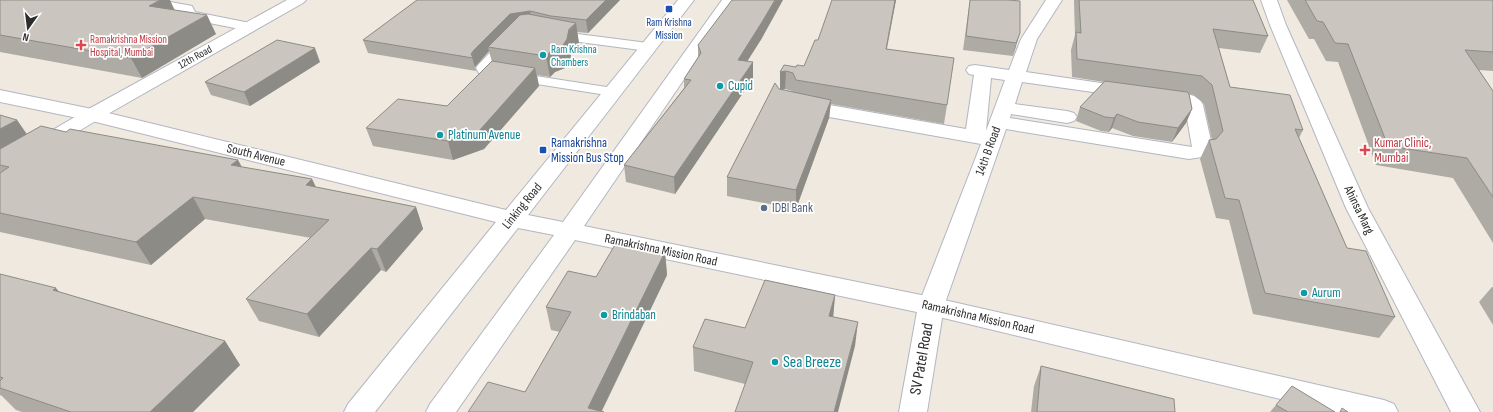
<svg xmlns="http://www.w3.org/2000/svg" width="1493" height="412" viewBox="0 0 1493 412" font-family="'Sofia Sans Condensed',sans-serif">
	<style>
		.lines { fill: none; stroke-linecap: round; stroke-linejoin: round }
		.lane-casing { stroke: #b3b6c1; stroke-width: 2 }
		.street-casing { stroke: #b3b6c1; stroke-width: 2 }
		.secondary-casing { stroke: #b3b6c1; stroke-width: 2 }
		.lane { fill: #fff; fill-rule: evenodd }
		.street { fill: #fff; fill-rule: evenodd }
		.secondary { fill: #fff; fill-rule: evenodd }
		.wall { fill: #aeaaa4; fill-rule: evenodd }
		.shaded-wall { fill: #8d8b86 }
		.building { fill: #cac6bf; stroke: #8d8b86 }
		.transit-dot { fill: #1a4fb4; stroke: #fff; stroke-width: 1.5 }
		.health-dot { fill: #e0444e; stroke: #fff; stroke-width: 1.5 }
		.culture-dot { fill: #0f9aa8; stroke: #fff; stroke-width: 1.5 }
		.service-dot { fill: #5c6f8a; stroke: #fff; stroke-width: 1.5 }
		.labels { text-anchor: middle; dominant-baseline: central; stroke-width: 3.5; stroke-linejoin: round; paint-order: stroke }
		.far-transit-label { font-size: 11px; fill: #164399; stroke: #fff }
		.far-health-label { font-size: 11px; fill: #be3a42; stroke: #fff; text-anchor: start }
		.far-culture-label { font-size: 11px; fill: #0d838f; stroke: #fff; text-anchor: start }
		.far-street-label { font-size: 11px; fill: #2d2d2d; stroke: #fff }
		.culture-label { font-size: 13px; fill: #0d838f; stroke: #fff; text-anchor: start }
		.transit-label { font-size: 13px; fill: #164399; stroke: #fff; text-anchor: start }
		.health-label { font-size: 13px; fill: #be3a42; stroke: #fff; text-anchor: start }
		.street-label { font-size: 13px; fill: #2d2d2d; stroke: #fff }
		.service-label { font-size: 13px; fill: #4e5e75; stroke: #fff; text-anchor: start }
		.near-street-label { font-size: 16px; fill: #2d2d2d; stroke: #fff }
		.near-culture-label { font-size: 16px; fill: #0d838f; stroke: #fff; text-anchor: start }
	</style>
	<rect width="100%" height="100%" fill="#efe9e0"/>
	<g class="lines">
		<g class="lane-casing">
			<g id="lane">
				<polygon points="132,0 159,0 187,5 192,6 195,12 255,24 257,27 255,30 250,31 189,19 184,18 182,12 138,4 134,3"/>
				<polygon points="554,31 648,43 653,44 655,47 653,50 648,51 549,38 547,35 549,32"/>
				<polygon points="508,38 513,39 515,42 490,69 613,88 618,89 620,92 618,95 613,96 480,75 476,68 478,65 503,39"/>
			</g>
		</g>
		<g class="street-casing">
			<g id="street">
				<polygon points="287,0 306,0 303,3 99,119 7,174 0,176 0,161 85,111"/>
				<path d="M1046,0H1062L1037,39L1026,72L1128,87L1134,88L1137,92L1134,96L1128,97L1022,82L1015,104L1067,111L1074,113L1077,117L1074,121L1067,123L1011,114L1010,118L1192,147L1185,107L1182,105L1155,101L1153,97L1155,93L1162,91L1187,94L1194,96L1201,101L1203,105L1213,150L1208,156L1189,159L1006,129L944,306L927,412H899L918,306L981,144L801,112L794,110L792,106L794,102L801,100L966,129L974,75L969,74L966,70L969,66L975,65L1009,70L1021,39ZM991,78L1005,80L986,131Z"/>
				<polygon points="1261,0 1277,0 1286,25 1368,208 1480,412 1451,412 1346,208 1270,25"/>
			</g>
		</g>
		<g class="secondary-casing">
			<polygon id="secondary" points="678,0 694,0 528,215 563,222 722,0 738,0 584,226 931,297 1384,400 1394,404 1398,412 1334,412 931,315 575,240 456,412 426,412 430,404 554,235 518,228 375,412 344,412 348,404 496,222 92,121 0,102 0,90 92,109 506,210"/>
		</g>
		<use href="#lane" class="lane"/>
		<use href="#street" class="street"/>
		<use href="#secondary" class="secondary"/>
	</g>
	<g class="wall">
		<polygon points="0,0 175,10 216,34 142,78 0,52"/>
		<polygon points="417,0 620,0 588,33 577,32 579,43 572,50 570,60 565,68 555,72 550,77 537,75 539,86 484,149 453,160 373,146 366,128 447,106 492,62 489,51 475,67 476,71 368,53 363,40"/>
		<path d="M896,0L887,49L947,105L944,124L831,104L829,118L796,209L727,196V177L780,90V72L796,67L804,66L818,40ZM785,89L792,91L793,92L780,90Z"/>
		<polygon points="970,0 1008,0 1016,46 1013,56 963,50"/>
		<polygon points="1074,0 1253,0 1268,36 1260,53 1219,48 1230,87 1303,130 1299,138 1347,248 1395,317 1379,338 1253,314 1229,220 1216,218 1200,159 1209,140 1212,140 1204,104 1194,95 1189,94 1192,109 1186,123 1172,142 1133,136 1112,128 1109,132 1101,131 1076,121 1080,107 1104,82 1072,77 1071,50 1075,35 1074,2"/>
		<polygon points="1287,0 1493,0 1493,71 1479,70 1493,91 1493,243 1453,178 1376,165 1338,62 1326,61 1314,39 1309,39"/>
		<polygon points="762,38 747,61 753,62 753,78 675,194 626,182 624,165 684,88 684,79 698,57 698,45"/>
		<polygon points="320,62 250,106 211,95 205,82"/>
		<polygon points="17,120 27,134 66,132 238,160 242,167 312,179 316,187 416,207 423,229 386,272 381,270 319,337 259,321 246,299 311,238 205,219 151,265 0,232 0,165"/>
		<polygon points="665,252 667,275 602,411 525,392 560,332 551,330 546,307 596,277"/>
		<polygon points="0,274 59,292 225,341 240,365 193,412 22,412 16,410 2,396 0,395"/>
		<polygon points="1492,287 1493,287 1493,325 1479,302"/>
		<polygon points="835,295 833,317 855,346 745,384 694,371 693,347 745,328"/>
		<polygon points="1041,366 1175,412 1031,412 1034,386"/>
		<polygon points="1276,405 1335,412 1270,412"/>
	</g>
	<g class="shaded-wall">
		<polygon points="160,0 170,0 177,15 149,6"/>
		<polygon points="606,0 620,0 588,33 586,20"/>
		<polygon points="775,0 783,0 762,38 738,76 738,60"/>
		<polygon points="895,0 896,0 883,66 886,49"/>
		<polygon points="530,11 532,24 488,47 489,51 475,67 471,54 474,50 510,14"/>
		<polygon points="207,15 216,34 142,78 131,58"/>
		<polygon points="576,23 579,43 572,50 570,60 565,68 555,72 550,77 546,56"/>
		<polygon points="1020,33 1016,46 1013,56 1016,43"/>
		<polygon points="315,48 320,62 250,106 244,92"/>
		<polygon points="753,62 753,78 675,194 674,177"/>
		<polygon points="535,68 539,86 484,149 453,160 448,141"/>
		<polygon points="786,71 785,89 780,90 780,72"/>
		<polygon points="831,100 829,118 796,209 796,190"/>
		<polygon points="1192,109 1186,123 1172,142 1178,128"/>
		<polygon points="1117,114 1112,128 1109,132 1114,118"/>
		<polygon points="17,120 31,141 0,159 0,129"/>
		<polygon points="238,160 249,182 231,165"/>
		<polygon points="312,179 322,201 306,185"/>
		<polygon points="193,197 205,219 151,265 136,242"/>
		<polygon points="416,207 423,229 386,272 377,249"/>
		<polygon points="371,248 381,270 319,337 307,314"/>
		<polygon points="665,252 667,275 601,412 588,408"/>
		<polygon points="56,288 75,312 53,290"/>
		<polygon points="835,295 833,319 829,316"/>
		<polygon points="858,322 855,346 838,412 834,412"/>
		<polygon points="225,341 240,365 193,412 150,412"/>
	</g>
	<g class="building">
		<polygon points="0,0 160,0 149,6 207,15 131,58 0,35"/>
		<polygon points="417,0 606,0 586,20 551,16 530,11 510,14 474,50 471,54 473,58 363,40"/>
		<polygon points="732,0 775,0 762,22 738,60 753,62 674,177 624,165 691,80 684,79 701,53 698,45"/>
		<polygon points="832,0 895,0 886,49 954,58 947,105 796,80 793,73 786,71 780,72 784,65 796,67 797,65 804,66 815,40 818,40"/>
		<polygon points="970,0 1008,0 1020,1 1020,33 1016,43 966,36"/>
		<polygon points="1079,0 1253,0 1268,36 1213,29 1230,87 1290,95 1303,130 1295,129 1347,248 1366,251 1395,317 1265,293 1239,200 1225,198 1209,140 1216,139 1223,131 1212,85 1202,76 1077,59 1076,32 1081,33"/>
		<polygon points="1305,0 1493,0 1493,52 1465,50 1493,91 1493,197 1467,158 1388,146 1348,44 1335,43 1323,22 1317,21"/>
		<polygon points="528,14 576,23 569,29 567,39 562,47 551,51 546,56 488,47 520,15"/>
		<polygon points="277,40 315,48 244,92 205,82"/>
		<polygon points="492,61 535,68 479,131 448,141 366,128 398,99 447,106"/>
		<polygon points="1105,81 1187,92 1189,94 1192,109 1178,128 1138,122 1117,114 1114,118 1105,117 1080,107"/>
		<polygon points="775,83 779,89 831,100 796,190 727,177"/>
		<polygon points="0,115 17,120 0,129"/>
		<polygon points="41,126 66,132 70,129 238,160 231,165 312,179 306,185 416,207 377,249 371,248 307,314 246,299 329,220 193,197 136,242 0,213 0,173 9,167 0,165 0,149"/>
		<polygon points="616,243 665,252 588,408 604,412 468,412 488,382 525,392 571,312 546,307 568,271 596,277"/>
		<polygon points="0,274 56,288 53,290 225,341 150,412 71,412 0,388 0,381 3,378 0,377"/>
		<polygon points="765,280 835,295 829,316 858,322 834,412 735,412 753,362 693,347 705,319 745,328"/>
		<polygon points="1041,366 1174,399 1175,412 1037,412"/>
		<polygon points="1292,386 1335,412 1288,412 1276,405"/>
		<polygon points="1342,408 1348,412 1340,412"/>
	</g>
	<g class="transit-dot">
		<rect x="665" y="5" width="8" height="8" rx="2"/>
		<rect x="539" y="146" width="8" height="8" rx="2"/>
	</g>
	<g class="health-dot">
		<path d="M79 39h4v4h4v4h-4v4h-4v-4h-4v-4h4z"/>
		<path d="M1363 144h4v4h4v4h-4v4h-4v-4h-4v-4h4z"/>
	</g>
	<g class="culture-dot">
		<circle cx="543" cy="55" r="4"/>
		<circle cx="720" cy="86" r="4"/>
		<circle cx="440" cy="135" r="4"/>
		<circle cx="1304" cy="293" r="4"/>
		<circle cx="604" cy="315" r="4"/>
		<circle cx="775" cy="362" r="4"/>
	</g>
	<circle class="service-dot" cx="764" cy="208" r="4"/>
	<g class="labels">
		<g class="far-transit-label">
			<text x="669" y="22">Ram Krishna<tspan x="669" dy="13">Mission</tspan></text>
		</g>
		<g class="far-health-label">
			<text x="90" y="39">Ramakrishna Mission<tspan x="90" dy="13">Hospital, Mumbai</tspan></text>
		</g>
		<g class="far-culture-label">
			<text x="551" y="49">Ram Krishna<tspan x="551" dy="13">Chambers</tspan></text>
		</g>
		<g class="far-street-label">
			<text transform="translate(195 57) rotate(-29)">12th Road</text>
		</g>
		<g class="culture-label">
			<text x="728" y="86">Cupid</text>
			<text x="448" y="135">Platinum Avenue</text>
			<text x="1312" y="293">Aurum</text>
			<text x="612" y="315">Brindaban</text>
		</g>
		<g class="transit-label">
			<text x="551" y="143">Ramakrishna<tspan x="551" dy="15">Mission Bus Stop</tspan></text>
		</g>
		<g class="health-label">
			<text x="1374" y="143">Kumar Clinic,<tspan x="1374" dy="15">Mumbai</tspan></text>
		</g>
		<g class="street-label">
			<text transform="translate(988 151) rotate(-70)">14th B Road</text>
			<text transform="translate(256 155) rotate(14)">South Avenue</text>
			<text transform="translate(522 206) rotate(-51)">Linking Road</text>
			<text transform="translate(1359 210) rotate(64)">Ahinsa Marg</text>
			<text transform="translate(661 250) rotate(12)">Ramakrishna Mission Road</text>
			<text transform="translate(978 317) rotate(13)">Ramakrishna Mission Road</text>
		</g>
		<g class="service-label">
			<text x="772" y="208">IDBI Bank</text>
		</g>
		<g class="near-street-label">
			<text transform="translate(922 359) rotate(-80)">SV Patel Road</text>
		</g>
		<g class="near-culture-label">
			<text x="783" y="362">Sea Breeze</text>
		</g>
	</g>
	<g transform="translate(28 28) rotate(194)" stroke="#ffffff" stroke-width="3" paint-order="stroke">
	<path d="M0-3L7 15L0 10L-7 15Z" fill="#2d2d2d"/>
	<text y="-6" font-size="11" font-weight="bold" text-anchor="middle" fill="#2d2d2d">N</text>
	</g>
</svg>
